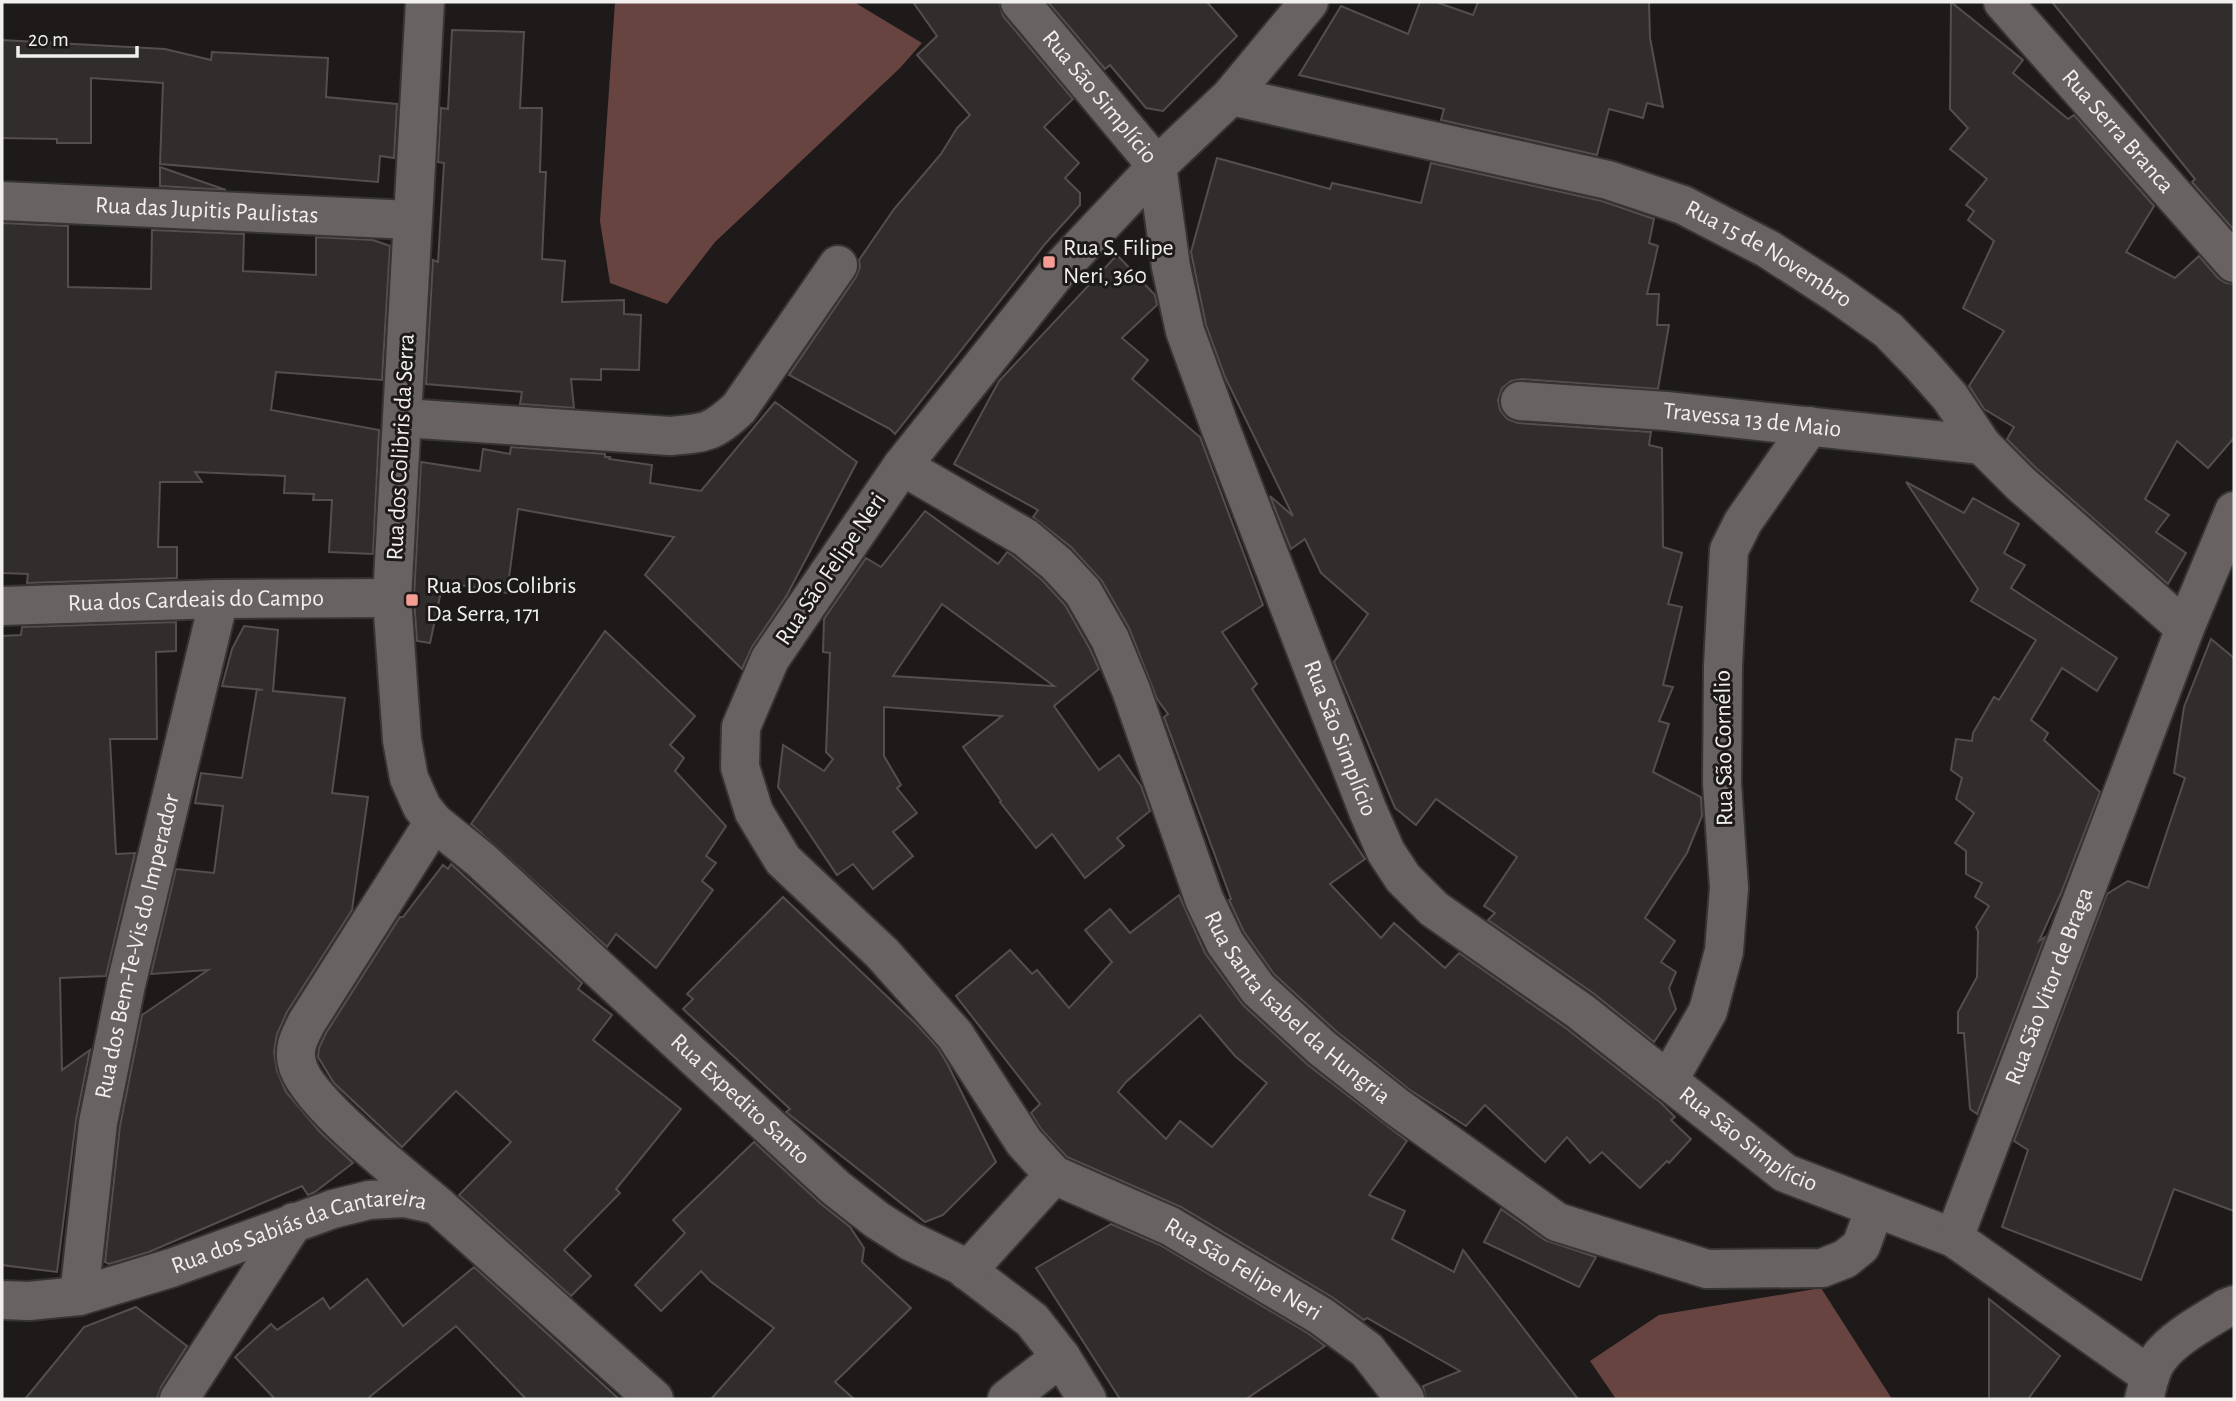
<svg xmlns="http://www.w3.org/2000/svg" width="2236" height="1401" viewBox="0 0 2236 1401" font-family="'Alegreya Sans',sans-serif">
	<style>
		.forest { fill: #684441 }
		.building { fill: #312d2d; stroke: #544f4e; stroke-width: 2; fill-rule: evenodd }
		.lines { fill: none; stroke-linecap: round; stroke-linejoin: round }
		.minor-casing { stroke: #373434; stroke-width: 42 }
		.minor { stroke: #686362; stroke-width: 38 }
		.poi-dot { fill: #f59c94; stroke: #1e1a1a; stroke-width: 2.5 }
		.labels { text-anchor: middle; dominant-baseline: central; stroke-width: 6; stroke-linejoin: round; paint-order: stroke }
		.street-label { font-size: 24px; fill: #f2efef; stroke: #1e1a1a }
		.poi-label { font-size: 24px; fill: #f2efef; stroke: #1e1a1a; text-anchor: start }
	</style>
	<rect width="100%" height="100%" fill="#1e1a1a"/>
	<g class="forest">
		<polygon points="615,2 854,2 922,43 900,68 715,242 667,304 610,283 600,221"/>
		<polygon points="1821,1288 1892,1399 1616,1399 1590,1361 1659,1315"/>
	</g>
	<g class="building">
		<polygon points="913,2 999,2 1003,16 1073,99 1044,127 1079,163 1065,178 1080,193 1080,205 1045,244 895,434 890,429 789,375 856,277 860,267 859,260 894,209 941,154 957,128 970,115 917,55 937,36"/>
		<polygon points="1048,2 1207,2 1237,36 1163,111 1146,108 1110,65 1105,69"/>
		<polygon points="1420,2 1436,2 1473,15 1478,2 1649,2 1650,38 1663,107 1647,103 1643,118 1609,109 1597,155 1441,120 1444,109 1299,75 1341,6 1408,34"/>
		<polygon points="1951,2 2023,60 2013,73 2068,119 2074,115 2154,206 2126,252 2175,278 2199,256 2218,278 2226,283 2234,284 2234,438 2208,468 2177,441 2145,499 2169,515 2156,532 2186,553 2168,584 2036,468 2007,439 2014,427 1984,409 1969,386 2004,331 1963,308 1994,241 1968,220 1974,211 1966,205 1987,179 1950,149 1968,128 1950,109"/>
		<polygon points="2052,2 2234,2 2234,230 2192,182 2195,179"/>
		<polygon points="452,30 524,32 520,108 542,108 540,172 546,172 542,259 565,261 562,302 624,300 624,314 641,315 639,370 601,369 601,380 571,379 574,408 520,404 522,392 426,384 433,260 438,262 444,163 438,162 441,108 448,109"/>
		<polygon points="2,40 165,49 211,60 212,52 328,58 326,97 397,104 394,158 380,156 378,182 160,164 163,83 91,78 91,143 57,143 57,139 2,138"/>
		<polygon points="1217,158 1330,189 1332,183 1421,203 1431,163 1602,201 1654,219 1649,243 1658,246 1647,294 1659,294 1657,325 1669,325 1658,389 1522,379 1511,381 1502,388 1498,400 1500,410 1507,419 1518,423 1651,432 1649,445 1662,448 1663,547 1682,553 1668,604 1682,607 1663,685 1673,687 1659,721 1669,724 1653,772 1701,797 1702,816 1687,853 1645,918 1675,941 1661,962 1676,972 1669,988 1676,1009 1654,1042 1593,993 1488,920 1495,913 1484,906 1517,857 1436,799 1416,825 1395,808 1334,662 1368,614 1321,573 1305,539 1291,549 1270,496 1293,516 1225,377 1206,325 1191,252"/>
		<polygon points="160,167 226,190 160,186"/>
		<polygon points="2,223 68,226 68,287 151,289 152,230 244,234 243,271 316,275 316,237 373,240 390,246 382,380 276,372 271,410 379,430 373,554 329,552 332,500 313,500 314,494 284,493 285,476 195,472 202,482 160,482 158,547 177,547 177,578 27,583 28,574 2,573"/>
		<polygon points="1117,255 1155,295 1157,305 1122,338 1148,360 1132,379 1200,437 1263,605 1222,632 1257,684 1252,689 1365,859 1330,884 1381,938 1394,923 1445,968 1459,953 1567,1029 1661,1103 1675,1117 1671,1120 1691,1139 1669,1163 1667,1161 1640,1188 1602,1152 1590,1163 1567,1137 1545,1162 1485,1105 1466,1126 1410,1090 1336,1031 1274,974 1244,932 1229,900 1231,899 1164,717 1168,714 1157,699 1129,628 1102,581 1071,547 1033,517 1038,510 954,464 999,381"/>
		<polygon points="775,402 857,462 787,595 752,647 742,669 645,575 674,537 518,509 507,593 443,582 430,643 417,641 414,598 421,462 480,471 483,449 510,454 511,447 605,454 605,457 610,457 609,459 652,465 650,483 701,491"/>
		<polygon points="1906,482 1964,513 1973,498 2019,524 2004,553 2025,565 2011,588 2117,658 2097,691 2062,668 2031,720 2048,733 2044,740 2100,792 2061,893 2039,941 2045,937 1977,1114 1970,1109 1964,1033 1958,1033 1958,1012 1977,977 1978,931 1976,927 1989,906 1975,897 1982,883 1966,874 1966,851 1955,843 1974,813 1956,799 1962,778 1951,770 1956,739 1972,741 1973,733 1994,697 1999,700 2036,640 1971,601 1978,589"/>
		<path d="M925,511L998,564L1007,552L1013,556L1042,580L1065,605L1090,649L1099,669L1054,706L1099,770L1119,755L1141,786L1150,811L1117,838L1124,846L1085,878L1052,834L1036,848L1000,802L1001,801L963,747L1002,716L884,707V756L901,785L897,788L917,813L893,832L913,856L873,889L853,864L837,875L778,787L783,745L824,771L833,759L826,752L830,653L823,652L824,619L866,558L881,567ZM942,604L1054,686L893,676Z"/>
		<polygon points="176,622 176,651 156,652 157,739 110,739 116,854 135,853 106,976 60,978 62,1070 90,1050 76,1120 57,1272 2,1265 2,636 21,635 22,627"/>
		<polygon points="244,626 278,630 273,691 345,698 332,793 368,797 352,910 287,1012 277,1034 274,1052 277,1071 286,1092 320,1132 353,1163 315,1192 308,1195 302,1186 149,1252 109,1264 105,1262 120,1126 142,1015 208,970 151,974 176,869 214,873 223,806 195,803 201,773 242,778 257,689 263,690 222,686 232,649"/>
		<polygon points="605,631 695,716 670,745 684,758 675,771 726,826 706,856 716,863 702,881 713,890 656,968 616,934 607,947 471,824"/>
		<polygon points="2211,639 2234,658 2234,1211 2174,1189 2141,1280 2002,1227 2028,1150 2014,1141 2107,894 2128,881 2148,888 2185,778 2174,773 2184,707"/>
		<polygon points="451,864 582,983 578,989 612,1015 593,1040 681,1109 616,1189 620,1193 564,1250 591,1276 571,1296 459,1195 511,1142 456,1091 402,1147 334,1083 318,1057 319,1048 326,1033 400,917 403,917 443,865 448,869"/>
		<path d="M1179,895L1205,953L1243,1005L1308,1065L1407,1141L1369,1195L1405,1211L1392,1239L1454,1272L1463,1250L1578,1399H1426L1423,1386L1460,1371L1367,1318L1364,1320L1332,1297L1181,1207L1067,1157L1041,1129L1031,1113L1040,1104L956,996L1010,950L1032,974L1037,970L1069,1008L1112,962L1085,930L1110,909L1130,933ZM1200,1015L1235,1056L1267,1083L1212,1147L1180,1121L1166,1139L1118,1092L1126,1082Z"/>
		<polygon points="783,897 918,1026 938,1048 948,1065 996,1162 943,1215 925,1222 786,1112 790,1109 683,1009 693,999 687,994"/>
		<polygon points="754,1142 821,1204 850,1227 864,1248 862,1262 911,1308 835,1382 854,1399 711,1399 774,1328 710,1281 701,1271 661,1311 635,1285 685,1233 673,1220"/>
		<polygon points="1501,1209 1545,1240 1596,1257 1579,1287 1484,1242"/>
		<polygon points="1111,1224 1160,1245 1309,1334 1325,1346 1246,1399 1120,1399 1036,1268"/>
		<polygon points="474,1267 619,1399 526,1399 456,1326 367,1399 275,1399 235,1357 271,1324 277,1330 323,1298 330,1309 367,1279 403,1326"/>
		<polygon points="1989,1299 2060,1356 2028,1399 1989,1399"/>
		<polygon points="136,1307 187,1346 161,1387 157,1399 25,1399 84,1327"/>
	</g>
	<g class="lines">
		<g class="minor-casing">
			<g id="minor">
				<path id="s1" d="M425,2L392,598L402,740L409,778L422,807L434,822L481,860L836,1188L877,1220L910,1241L960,1265L1032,1320L1061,1357L1087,1399"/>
				<path id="s2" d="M1020,2L1157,166L1171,267L1185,331L1220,427L1368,811L1386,852L1403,878L1434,909L1580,1011L1785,1173L1954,1238"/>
				<path id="s3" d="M1309,2L1231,96L1157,166L1057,272L902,466L770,659L741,727L740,767L754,812L783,860L882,953L955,1035L1024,1142L1054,1175L1170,1226L1321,1316L1367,1350L1405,1399"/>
				<path id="s4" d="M2003,2L2234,263"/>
				<path id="s5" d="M1231,96L1608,180L1683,205L1768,249L1836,293L1888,330L1920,363L1950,397L1982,445L2021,484L2185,628"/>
				<path id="s6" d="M2,201L411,220"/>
				<path id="s7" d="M1520,401L1666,411L1982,445"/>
				<path d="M404,418L670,436C705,433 713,433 739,408L838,265"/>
				<path id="s8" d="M902,466L1026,538L1057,564L1083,592L1110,639L1131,690L1204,899L1225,943L1258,989L1322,1048L1397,1107L1557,1222L1707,1269L1822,1268L1845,1259L1861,1246L1875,1208"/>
				<path id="s9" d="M2,606L219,599L392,598"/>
				<path d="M434,822L307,1022C300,1036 293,1047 297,1063C304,1100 405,1177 437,1205"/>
				<polyline points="1668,1081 1708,1011 1724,951 1729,888 1722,783 1723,666 1729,550 1743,522 1810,426"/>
				<polyline points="967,1271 1054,1175"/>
				<path id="s10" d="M79,1296L98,1123L126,985L219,599"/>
				<path id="s11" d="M2,1300L29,1301L79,1296L171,1268L333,1209L369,1200L404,1198L437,1205L654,1399"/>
				<path id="s12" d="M2150,1376L1954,1238L2185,628L2234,511"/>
				<polyline points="179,1399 294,1222"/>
				<polyline points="1007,1399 1061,1357"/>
				<path d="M2144,1399C2148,1385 2150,1369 2159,1358C2173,1338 2206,1321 2226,1308L2234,1305"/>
			</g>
		</g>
		<use href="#minor" class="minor"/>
	</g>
	<g class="poi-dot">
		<rect x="1042" y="255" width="14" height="14" rx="3.5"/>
		<rect x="405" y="593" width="14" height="14" rx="3.5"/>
	</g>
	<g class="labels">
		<g class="street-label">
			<text stroke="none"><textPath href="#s2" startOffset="124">Rua São Simplício</textPath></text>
			<text stroke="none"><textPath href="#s4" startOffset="173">Rua Serra Branca</textPath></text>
			<text stroke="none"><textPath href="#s6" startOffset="205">Rua das Jupitis Paulistas</textPath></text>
			<text stroke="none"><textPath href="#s5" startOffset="564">Rua 15 de Novembro</textPath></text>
			<text stroke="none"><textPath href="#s7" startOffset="233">Travessa 13 de Maio</textPath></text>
			<text transform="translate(401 447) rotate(-87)">Rua dos Colibris da Serra</text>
			<text transform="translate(831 569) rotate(-56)">Rua São Felipe Neri</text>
			<text stroke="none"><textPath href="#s9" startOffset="194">Rua dos Cardeais do Campo</textPath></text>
			<text stroke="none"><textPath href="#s2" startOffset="817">Rua São Simplício</textPath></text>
			<text transform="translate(1724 748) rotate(-91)">Rua São Cornélio</text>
			<text stroke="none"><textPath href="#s10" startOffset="355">Rua dos Bem-Te-Vis do Imperador</textPath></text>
			<text stroke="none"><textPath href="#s12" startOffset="509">Rua São Vitor de Braga</textPath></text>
			<text stroke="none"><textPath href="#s8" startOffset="698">Rua Santa Isabel da Hungria</textPath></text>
			<text stroke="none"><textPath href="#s1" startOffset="1242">Rua Expedito Santo</textPath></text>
			<text stroke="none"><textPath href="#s2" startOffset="1405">Rua São Simplício</textPath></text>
			<text stroke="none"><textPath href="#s11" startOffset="308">Rua dos Sabiás da Cantareira</textPath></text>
			<text stroke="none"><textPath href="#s3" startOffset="1698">Rua São Felipe Neri</textPath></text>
		</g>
		<g class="poi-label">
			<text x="1063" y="248">Rua S. Filipe<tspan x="1063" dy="28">Neri, 360</tspan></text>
			<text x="426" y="586">Rua Dos Colibris<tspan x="426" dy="28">Da Serra, 171</tspan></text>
		</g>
	</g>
	<rect width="2236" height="1401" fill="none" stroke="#f2efef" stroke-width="7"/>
	<path d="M18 46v10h119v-10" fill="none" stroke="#f2efef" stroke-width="3.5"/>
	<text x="28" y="46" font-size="21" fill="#f2efef" stroke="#1e1a1a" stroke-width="5" paint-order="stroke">20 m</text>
</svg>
